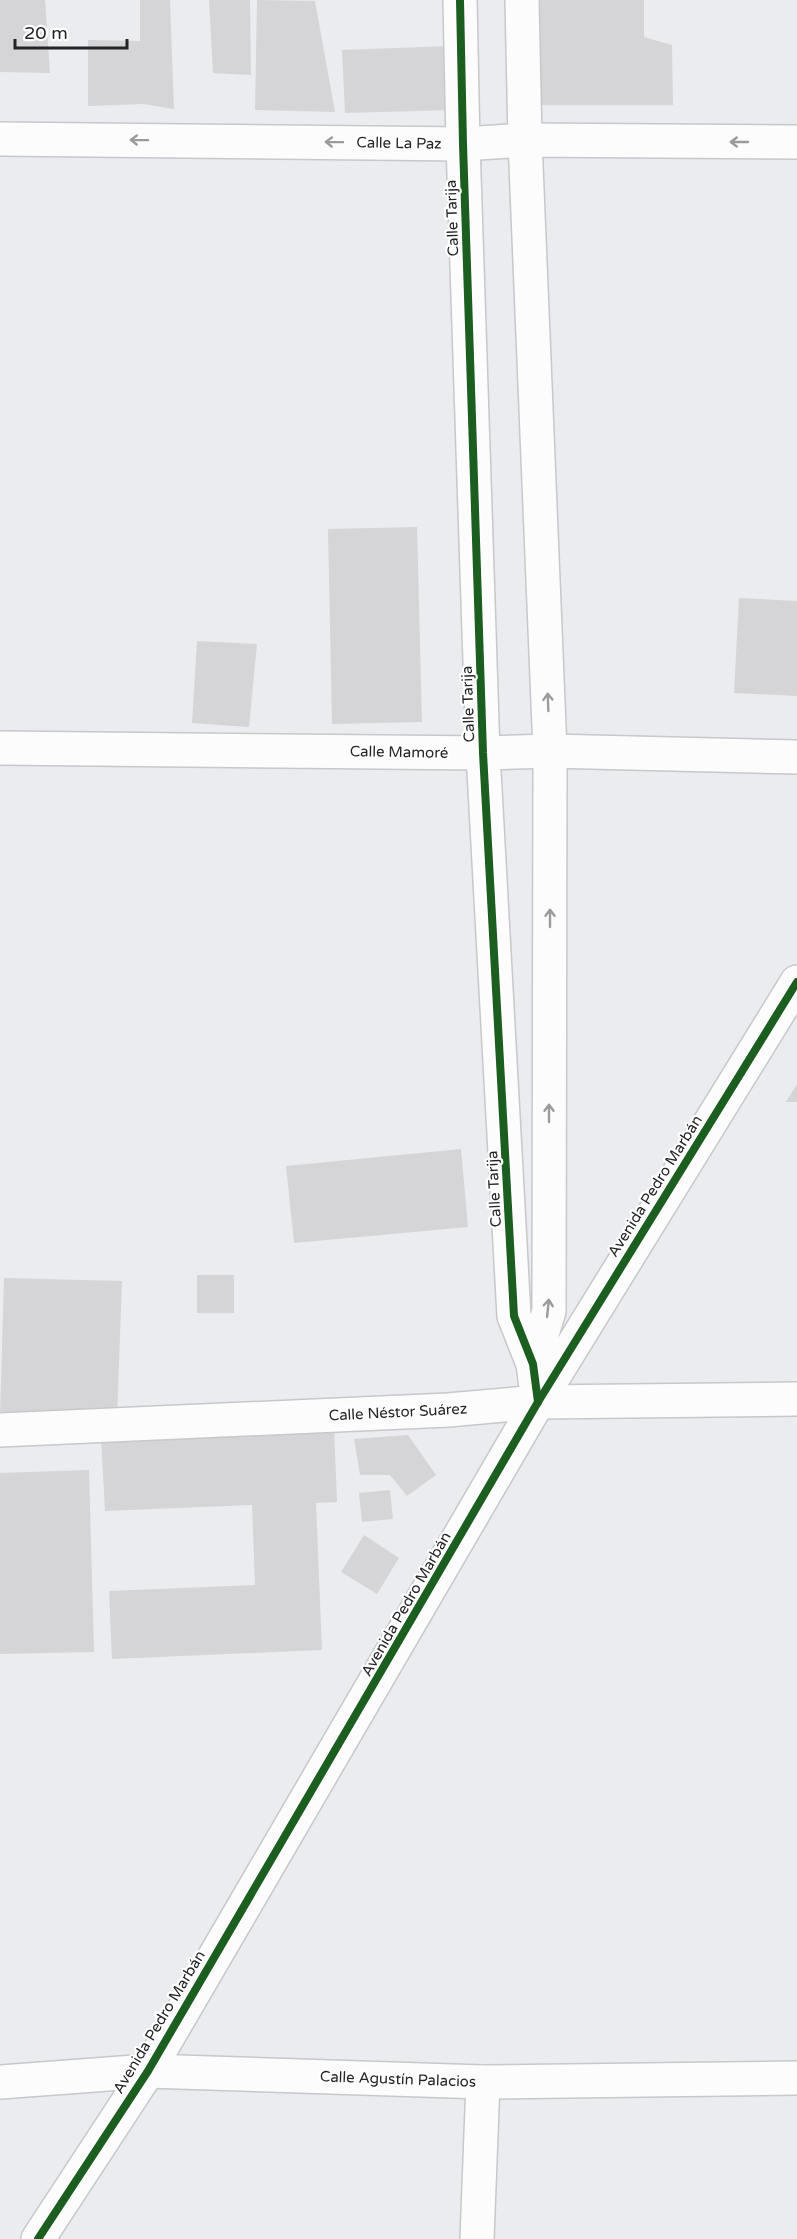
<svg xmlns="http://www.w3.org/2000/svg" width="797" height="2239" viewBox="0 0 797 2239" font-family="'Varela Round',sans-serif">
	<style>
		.building { fill: #d5d5d8 }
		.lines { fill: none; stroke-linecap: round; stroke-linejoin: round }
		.minor-casing { stroke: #c6c8ca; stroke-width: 36 }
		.minor { stroke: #fcfcfd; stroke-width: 33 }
		.cycleway-casing { stroke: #fff; stroke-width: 11 }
		.cycleway { stroke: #1b5e20; stroke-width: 8 }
		.oneway { stroke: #9a9b9c }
		.labels { text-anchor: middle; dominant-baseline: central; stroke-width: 4.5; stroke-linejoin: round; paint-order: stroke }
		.street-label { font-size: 15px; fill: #222426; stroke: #fff }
	</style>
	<rect width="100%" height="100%" fill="#eaecef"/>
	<g class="building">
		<polygon points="0,0 45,0 50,73 0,72"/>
		<polygon points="140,0 170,0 174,109 143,104 88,106 88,40 140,41"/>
		<polygon points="209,0 250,0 251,75 213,73"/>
		<polygon points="257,0 315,1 335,112 255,110"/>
		<polygon points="536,0 644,0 644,37 672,45 673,105 536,105"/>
		<polygon points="451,46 452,110 345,113 342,50"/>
		<polygon points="417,527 422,722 332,724 328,529"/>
		<polygon points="739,598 797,601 797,696 734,693"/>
		<polygon points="197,641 257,644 249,727 192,723"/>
		<polygon points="797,1084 797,1102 786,1102"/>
		<polygon points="461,1149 468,1227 294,1243 286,1166"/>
		<rect x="197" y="1275" width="37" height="38"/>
		<polygon points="4,1278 122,1281 117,1419 0,1416"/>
		<polygon points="334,1426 337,1502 316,1503 322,1650 112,1659 109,1591 255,1585 252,1505 105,1511 101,1436"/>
		<polygon points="408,1435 436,1475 407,1496 390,1475 360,1475 354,1439"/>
		<polygon points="89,1470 94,1652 0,1654 0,1473"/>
		<polygon points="390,1490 393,1519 362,1522 359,1493"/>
		<polygon points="364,1535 399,1558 377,1594 341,1572"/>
	</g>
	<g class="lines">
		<g class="minor-casing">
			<g id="minor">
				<polyline points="460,0 463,144 483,753 514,1316 533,1364 538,1402"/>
				<polyline points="522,0 525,140 550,751 549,1311 533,1364"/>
				<polyline points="0,139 463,144 525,140 797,142"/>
				<polyline points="0,748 483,753 550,751 797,757"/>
				<polyline points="0,1430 448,1410 538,1402 797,1399"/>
				<polyline points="0,2082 148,2071 483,2082 797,2078"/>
				<polyline points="38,2239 148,2071 538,1402 797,982"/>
				<polyline points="477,2239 483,2082"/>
			</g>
		</g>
		<use href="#minor" class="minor"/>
		<g class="cycleway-casing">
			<g id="cycleway">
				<polyline points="460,0 463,144 483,753 514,1316 533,1364 538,1402"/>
				<polyline points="38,2239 148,2071 538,1402 797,982"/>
			</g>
		</g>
		<use href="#cycleway" class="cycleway"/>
	</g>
	<defs><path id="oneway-shaft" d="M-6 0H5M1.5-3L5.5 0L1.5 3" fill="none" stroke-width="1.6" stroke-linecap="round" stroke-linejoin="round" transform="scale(1.5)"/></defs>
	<g class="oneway">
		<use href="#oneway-shaft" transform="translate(139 140) rotate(-179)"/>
		<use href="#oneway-shaft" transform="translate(334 142) rotate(-179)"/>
		<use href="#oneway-shaft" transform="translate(739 142) rotate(-180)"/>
		<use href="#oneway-shaft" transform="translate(548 702) rotate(-92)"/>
		<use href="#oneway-shaft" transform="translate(550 918) rotate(-90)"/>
		<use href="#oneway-shaft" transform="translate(549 1113) rotate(-90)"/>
		<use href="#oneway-shaft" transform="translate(548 1308) rotate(-84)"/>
	</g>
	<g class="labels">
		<g class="street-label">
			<text transform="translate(399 143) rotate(1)">Calle La Paz</text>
			<text transform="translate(452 218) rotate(-92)">Calle Tarija</text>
			<text transform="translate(468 704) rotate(-92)">Calle Tarija</text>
			<text transform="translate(399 752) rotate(1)">Calle Mamoré</text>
			<text transform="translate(655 1186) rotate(-58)">Avenida Pedro Marbán</text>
			<text transform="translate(494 1189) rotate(-93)">Calle Tarija</text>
			<text transform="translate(398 1412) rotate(-3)">Calle Néstor Suárez</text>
			<text transform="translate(406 1604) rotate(-60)">Avenida Pedro Marbán</text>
			<text transform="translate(159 2022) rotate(-59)">Avenida Pedro Marbán</text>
			<text transform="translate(398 2079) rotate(2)">Calle Agustín Palacios</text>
		</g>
	</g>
	<path d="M15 39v9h112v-9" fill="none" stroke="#222426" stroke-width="3"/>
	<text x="24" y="39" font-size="18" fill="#222426" stroke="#ffffff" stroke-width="4.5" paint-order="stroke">20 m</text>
</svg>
